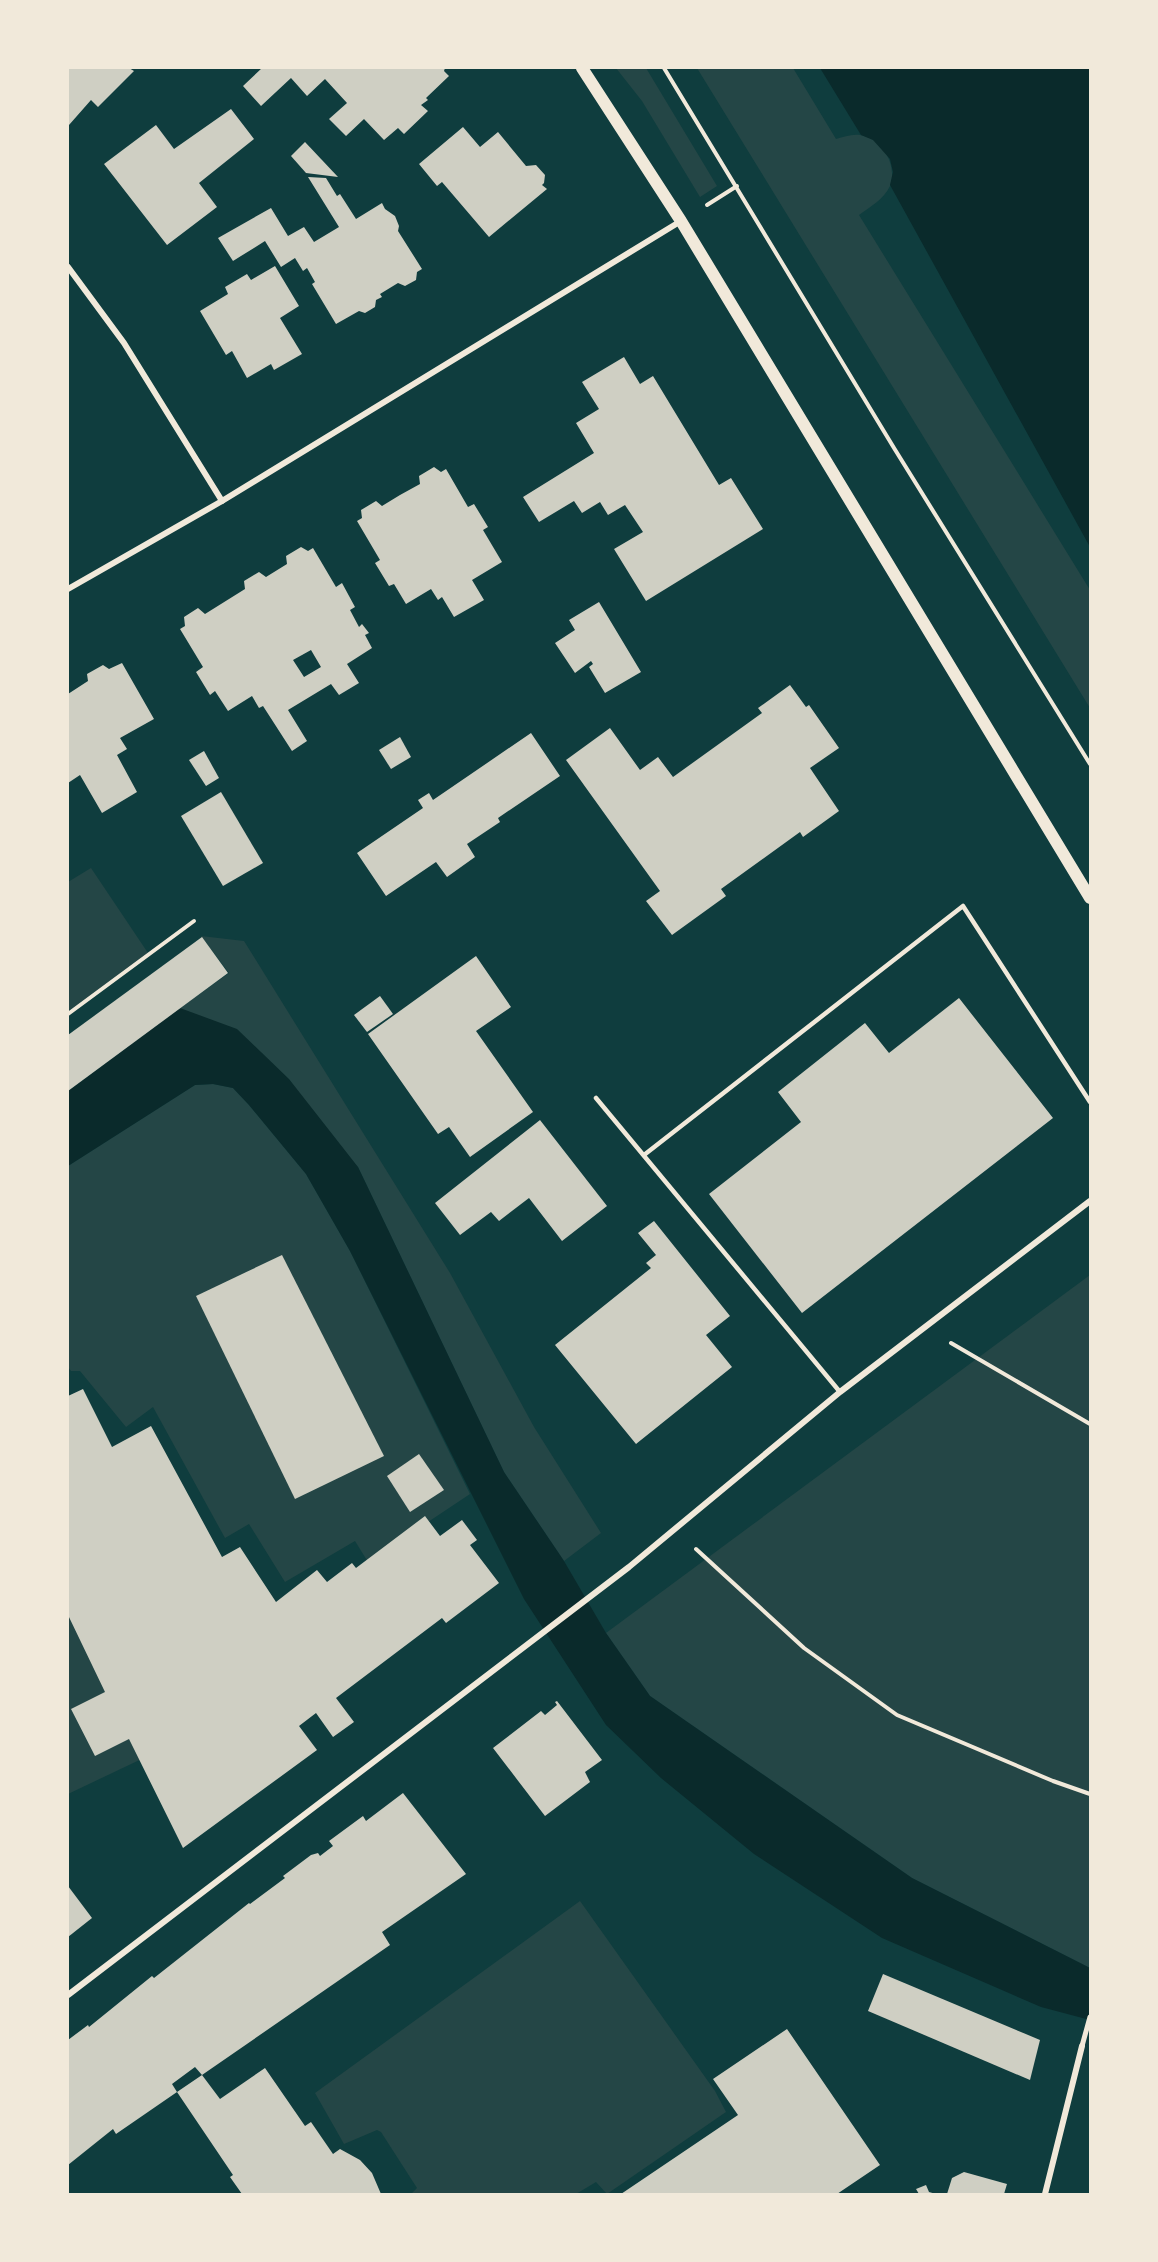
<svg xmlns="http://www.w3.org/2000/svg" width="1158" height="2262" viewBox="0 0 1158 2262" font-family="'Exo 2',sans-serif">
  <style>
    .green { fill: #244646 }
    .water { fill: #0a2a2b }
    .building { fill: #cfcfc3; fill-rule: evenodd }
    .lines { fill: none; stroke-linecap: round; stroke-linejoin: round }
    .path { stroke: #f1e9da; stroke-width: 4 }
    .service { stroke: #f1e9da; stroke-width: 4.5 }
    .pedestrian { stroke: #f1e9da; stroke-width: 5 }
    .minor { stroke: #f1e9da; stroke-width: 6 }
    .secondary { stroke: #f1e9da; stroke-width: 12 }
  </style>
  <rect width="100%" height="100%" fill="#0f3d3e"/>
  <!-- green -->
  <g class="green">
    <path d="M 616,68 L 646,68 L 717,186 L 700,197 L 642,101 Z"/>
    <path d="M 697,68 L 793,68 L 836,139 C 844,137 851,134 860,135 C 882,138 898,165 890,186 C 883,200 871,206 859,215 L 1090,590 L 1090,708 Z"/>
    <path d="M 91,868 L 150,956 L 68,1011 L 68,882 Z"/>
    <path d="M 201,936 L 244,941 L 450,1273 L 534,1427 L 601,1533 L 564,1561 L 504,1472 L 358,1167 L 180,1008 L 229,973 Z"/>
    <path d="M 213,1084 L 233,1088 L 249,1105 L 306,1174 L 350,1251 L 470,1494 L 368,1562 L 355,1541 L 285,1582 L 249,1524 L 225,1538 L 153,1407 L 126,1427 L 80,1371 L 71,1371 L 68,1367 L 68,1166 L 195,1085 Z"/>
    <path d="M 1090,1275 L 1090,1968 L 912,1878 L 650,1696 L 606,1633 Z"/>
    <path d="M 68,1559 L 150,1755 L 68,1794 Z"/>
    <path d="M 580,1901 L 715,2091 L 726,2112 L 607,2194 L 596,2182 L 576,2194 L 411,2194 L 417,2188 L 381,2132 L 377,2130 L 344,2144 L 315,2093 Z"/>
  </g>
  <!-- water -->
  <g class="water">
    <path d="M 820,68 L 1090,68 L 1090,547 L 890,185 L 893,172 L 890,159 L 873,140 L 861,135 Z"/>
    <path d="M 180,1008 L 237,1029 L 289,1079 L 358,1167 L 504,1472 L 564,1561 L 606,1633 L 650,1696 L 912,1878 L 1090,1968 L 1090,2020 L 1041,2007 L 882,1938 L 754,1854 L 661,1778 L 606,1725 L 524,1599 L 350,1251 L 306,1174 L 249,1105 L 233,1088 L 213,1084 L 195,1085 L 68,1166 L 68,1091 Z"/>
  </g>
  <!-- building -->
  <g class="building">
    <path d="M 68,68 L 129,68 L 134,71 L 98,107 L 91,100 L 69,125 L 68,123 Z"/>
    <path d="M 262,68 L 445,68 L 444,71 L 449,76 L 426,98 L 428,100 L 421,105 L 428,111 L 404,134 L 398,128 L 384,140 L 364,119 L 346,136 L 329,119 L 347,103 L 325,79 L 307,96 L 291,78 L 261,106 L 243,86 Z"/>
    <path d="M 231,109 L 254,139 L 199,183 L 217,207 L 167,245 L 104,164 L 156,125 L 174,149 Z"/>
    <path d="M 463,127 L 480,147 L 498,132 L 526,166 L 536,165 L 545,175 L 544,183 L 542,185 L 547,189 L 489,237 L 442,182 L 437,186 L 419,164 Z"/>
    <path d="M 305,142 L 338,177 L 306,173 L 291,156 Z"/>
    <path d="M 308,177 L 326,178 L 337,196 L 340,194 L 356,219 L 382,203 L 385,209 L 395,216 L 399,226 L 398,231 L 422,269 L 417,272 L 416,280 L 405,286 L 398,283 L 380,294 L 382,297 L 376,300 L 375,307 L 365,313 L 359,311 L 336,324 L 312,284 L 315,282 L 307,268 L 303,271 L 295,258 L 281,267 L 265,241 L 233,261 L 218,238 L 271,208 L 288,236 L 304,227 L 314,242 L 339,227 Z"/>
    <path d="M 275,266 L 299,306 L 280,318 L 302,354 L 274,370 L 271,364 L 247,378 L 232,351 L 226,355 L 200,311 L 228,294 L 225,287 L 247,274 L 251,280 Z"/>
    <path d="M 624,357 L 640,384 L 653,376 L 719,485 L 731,478 L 763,529 L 646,601 L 614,549 L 643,532 L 625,505 L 608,515 L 600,502 L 582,513 L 574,501 L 539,522 L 523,497 L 594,453 L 576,423 L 599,409 L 582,382 Z"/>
    <path d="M 434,467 L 441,472 L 446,469 L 468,507 L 474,504 L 488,527 L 483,530 L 502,562 L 472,580 L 484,600 L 454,617 L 442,597 L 438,600 L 431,589 L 406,604 L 394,584 L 389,586 L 375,563 L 380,560 L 357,521 L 362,518 L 361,510 L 376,501 L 382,506 L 400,495 L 420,484 L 419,476 Z"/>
    <path d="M 301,547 L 308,551 L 313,548 L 336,587 L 342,583 L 355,607 L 350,610 L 359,627 L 362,624 L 369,633 L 365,635 L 372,648 L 347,664 L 359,683 L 339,695 L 331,684 L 288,710 L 307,741 L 292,751 L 263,706 L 259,708 L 252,696 L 228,711 L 215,691 L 210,695 L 196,672 L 203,667 L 180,629 L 185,626 L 184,617 L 198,608 L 205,614 L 245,589 L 244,581 L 259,572 L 266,577 L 287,564 L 286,556 ZM 311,650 L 321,667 L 304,677 L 293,660 Z"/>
    <path d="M 599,602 L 641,672 L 605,693 L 589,667 L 593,664 L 591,661 L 575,673 L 555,643 L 575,630 L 569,620 Z"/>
    <path d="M 122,663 L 154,719 L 120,738 L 127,749 L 117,755 L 137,792 L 102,813 L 80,775 L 68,783 L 68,694 L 88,681 L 87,674 L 103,665 L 109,669 Z"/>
    <path d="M 790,685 L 806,707 L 809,705 L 839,748 L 810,768 L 839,811 L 803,837 L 800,832 L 721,889 L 726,896 L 672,935 L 646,901 L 660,891 L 566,760 L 610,728 L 640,770 L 658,757 L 673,777 L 762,713 L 758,708 Z"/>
    <path d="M 531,733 L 560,776 L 498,818 L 500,822 L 467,844 L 475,857 L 447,877 L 436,862 L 386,896 L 357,853 L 423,808 L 418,800 L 429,793 L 433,800 Z"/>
    <path d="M 400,737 L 411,757 L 391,769 L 379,750 Z"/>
    <path d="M 204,751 L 219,778 L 206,786 L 189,760 Z"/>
    <path d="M 221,792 L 263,863 L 223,886 L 181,816 Z"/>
    <path d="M 202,937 L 228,973 L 68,1091 L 68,1035 Z"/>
    <path d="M 476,956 L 511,1007 L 476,1031 L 533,1112 L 470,1157 L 449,1127 L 438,1134 L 368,1034 Z"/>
    <path d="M 380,996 L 393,1014 L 367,1032 L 354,1015 Z"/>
    <path d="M 959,998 L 1053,1118 L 802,1313 L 709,1194 L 801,1122 L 778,1092 L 865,1023 L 889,1053 Z"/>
    <path d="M 540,1120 L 607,1206 L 562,1241 L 529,1198 L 499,1221 L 491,1212 L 460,1235 L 435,1203 Z"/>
    <path d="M 654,1221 L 730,1316 L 706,1335 L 732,1367 L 636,1444 L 555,1345 L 651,1268 L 646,1263 L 656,1255 L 638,1233 Z"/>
    <path d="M 282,1255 L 384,1456 L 295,1499 L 196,1296 Z"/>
    <path d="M 83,1389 L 112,1447 L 151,1426 L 222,1557 L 240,1547 L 276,1602 L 317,1570 L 327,1582 L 352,1563 L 356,1568 L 425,1516 L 440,1536 L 462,1520 L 477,1540 L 470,1545 L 499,1583 L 446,1623 L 442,1618 L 336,1698 L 354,1722 L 333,1737 L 316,1713 L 299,1726 L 317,1750 L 183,1848 L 129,1739 L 95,1756 L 71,1709 L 105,1692 L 68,1615 L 68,1396 Z"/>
    <path d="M 419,1454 L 444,1490 L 410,1512 L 387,1476 Z"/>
    <path d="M 557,1701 L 602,1760 L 585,1772 L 590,1782 L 545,1816 L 493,1748 L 541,1711 L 545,1715 L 557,1705 L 555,1702 Z"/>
    <path d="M 403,1793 L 466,1874 L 382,1932 L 390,1945 L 202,2075 L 195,2067 L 172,2084 L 177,2092 L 116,2134 L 113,2129 L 68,2165 L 68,2040 L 88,2025 L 89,2027 L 152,1976 L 154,1978 L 249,1903 L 250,1904 L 285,1878 L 283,1876 L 311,1855 L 318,1853 L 320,1856 L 333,1846 L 329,1841 L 363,1816 L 366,1821 Z"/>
    <path d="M 68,1886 L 92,1918 L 68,1937 Z"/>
    <path d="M 883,1974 L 1040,2040 L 1030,2080 L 868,2011 Z"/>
    <path d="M 787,2029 L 880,2165 L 837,2194 L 621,2194 L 738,2115 L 713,2079 Z"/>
    <path d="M 265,2068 L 305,2126 L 311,2122 L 333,2154 L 340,2149 L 360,2160 L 372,2173 L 381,2194 L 242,2194 L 230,2177 L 233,2175 L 177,2092 L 202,2075 L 220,2099 Z"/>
    <path d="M 964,2172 L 1007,2184 L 1004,2194 L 947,2194 L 952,2178 Z"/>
    <path d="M 926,2185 L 929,2192 L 936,2194 L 919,2194 L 916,2189 Z"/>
  </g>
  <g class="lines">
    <!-- path -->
    <g class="path">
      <path d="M 664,68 L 894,448 L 1090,764"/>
      <path d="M 707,205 L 737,186"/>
      <path d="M 68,1014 L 194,921"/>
      <path d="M 951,1343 L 1090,1424"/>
      <path d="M 696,1549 L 804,1648 L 897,1715 L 1053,1781 L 1090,1794"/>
    </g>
    <!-- service -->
    <g class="service">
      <path d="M 596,1098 L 840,1392"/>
      <path d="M 644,1155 L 963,906 L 1090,1102"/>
    </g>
    <!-- pedestrian -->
    <path class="pedestrian" d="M 1082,2046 L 1090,2017"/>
    <!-- minor -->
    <g class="minor">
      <path d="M 68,267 L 124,343 L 222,501"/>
      <path d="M 68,589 L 222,501 L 681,221"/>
      <path d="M 68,1995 L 629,1567 L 840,1392 L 1090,1201"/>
      <path d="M 1045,2194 L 1082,2046"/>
    </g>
    <!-- secondary -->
    <path class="secondary" d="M 582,68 L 681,221 L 1090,898"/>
  </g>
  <!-- border -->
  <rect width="1158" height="2262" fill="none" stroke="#f1e9da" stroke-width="138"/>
</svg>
